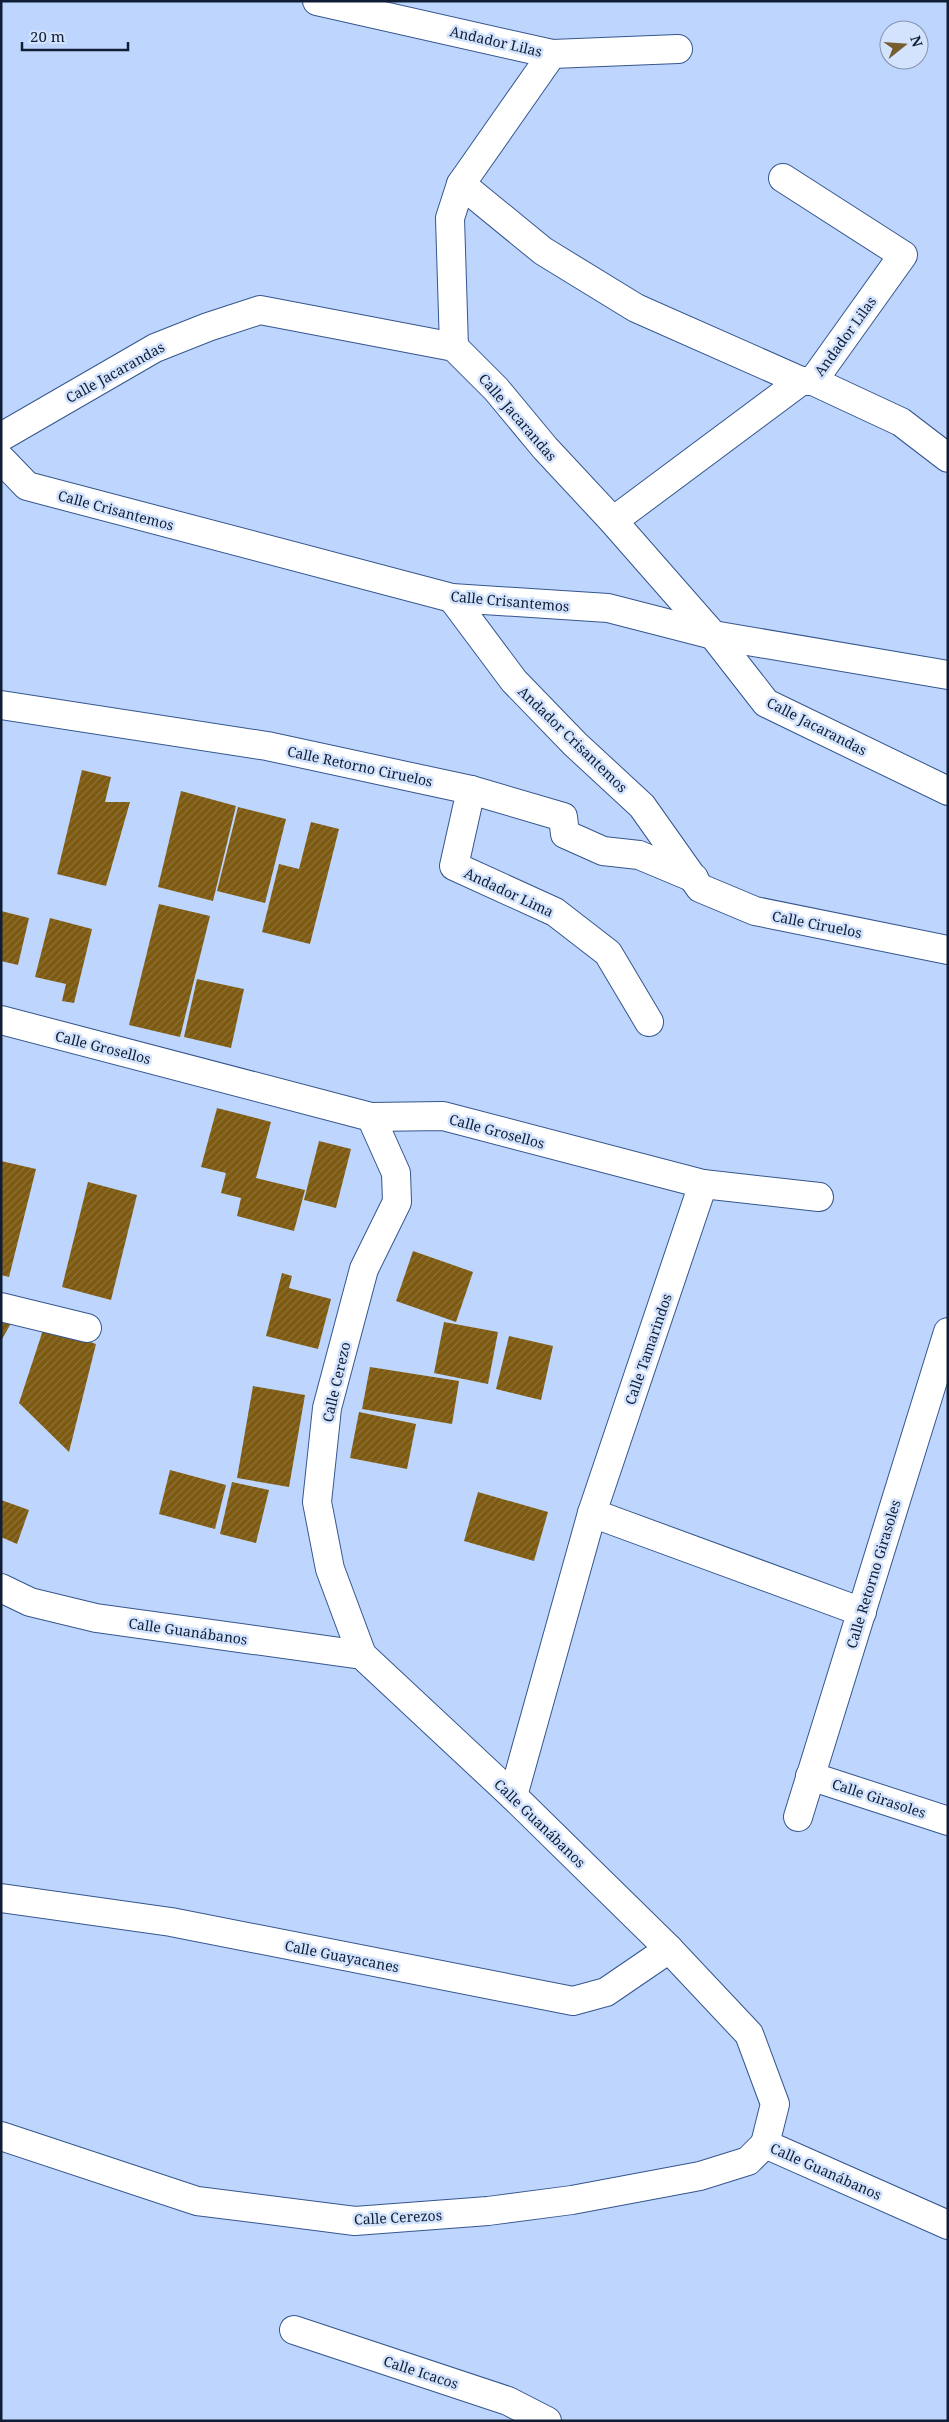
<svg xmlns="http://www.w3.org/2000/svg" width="949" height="2422" viewBox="0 0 949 2422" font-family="'Noto Serif',serif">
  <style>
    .building { fill: url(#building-hatch) }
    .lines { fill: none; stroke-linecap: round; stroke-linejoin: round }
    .minor-casing { stroke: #35568e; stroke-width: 30 }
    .minor { stroke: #fff; stroke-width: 28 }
    .labels { text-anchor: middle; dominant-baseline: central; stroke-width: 5; stroke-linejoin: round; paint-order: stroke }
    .street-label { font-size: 14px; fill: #101e35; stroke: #d3e3fd }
  </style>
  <defs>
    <pattern id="building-hatch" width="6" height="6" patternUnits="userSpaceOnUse" patternTransform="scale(1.25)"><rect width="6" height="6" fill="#7e5a10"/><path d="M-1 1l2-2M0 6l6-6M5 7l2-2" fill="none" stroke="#8c723c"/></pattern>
  </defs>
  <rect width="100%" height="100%" fill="#bed6fd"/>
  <!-- building -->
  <g class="building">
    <path d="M 82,770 L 111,777 L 105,802 L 130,802 L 106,886 L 57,874 Z"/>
    <path d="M 181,791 L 236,806 L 213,901 L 158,887 Z"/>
    <path d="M 238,807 L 286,819 L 265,903 L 217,891 Z"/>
    <path d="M 311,822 L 339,829 L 310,944 L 262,932 L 279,864 L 299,869 Z"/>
    <path d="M 159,904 L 210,916 L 180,1037 L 129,1025 Z"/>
    <path d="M 1,911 L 29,918 L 18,965 L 1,961 Z"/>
    <path d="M 50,918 L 92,929 L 74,1003 L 62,1001 L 66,984 L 35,977 Z"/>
    <path d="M 197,979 L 244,989 L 231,1048 L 184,1037 Z"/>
    <path d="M 217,1108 L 271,1122 L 256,1178 L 305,1190 L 294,1231 L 237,1216 L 241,1198 L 221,1193 L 226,1173 L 201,1167 Z"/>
    <path d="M 319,1141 L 351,1149 L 336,1208 L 304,1200 Z"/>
    <path d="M 1,1161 L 36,1169 L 9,1277 L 1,1275 Z"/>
    <path d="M 88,1182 L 137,1195 L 111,1300 L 62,1287 Z"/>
    <path d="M 413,1251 L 473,1272 L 456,1322 L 396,1301 Z"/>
    <path d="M 282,1273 L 292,1276 L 289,1288 L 331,1299 L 318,1349 L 266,1336 Z"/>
    <path d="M 1,1315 L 14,1318 L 1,1341 Z"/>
    <path d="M 444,1322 L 498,1332 L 488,1384 L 434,1373 Z"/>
    <path d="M 44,1327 L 96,1344 L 69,1452 L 19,1403 Z"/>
    <path d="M 509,1336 L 553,1346 L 541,1400 L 496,1389 Z"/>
    <path d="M 370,1367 L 459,1381 L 452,1424 L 362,1409 Z"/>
    <path d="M 253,1386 L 305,1395 L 289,1487 L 237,1478 Z"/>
    <path d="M 359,1412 L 416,1424 L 407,1469 L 350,1458 Z"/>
    <path d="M 170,1470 L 226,1485 L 215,1529 L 159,1514 Z"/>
    <path d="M 232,1482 L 269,1490 L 256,1543 L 220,1534 Z"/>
    <path d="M 478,1492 L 548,1512 L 534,1561 L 464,1541 Z"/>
    <path d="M 1,1500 L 29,1510 L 17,1544 L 1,1537 Z"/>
  </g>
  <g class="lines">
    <defs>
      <g id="minor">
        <path d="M 317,1 L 552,54 L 678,49"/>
        <path d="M 461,184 L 543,251 L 636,308 L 801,381"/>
        <path d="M 454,347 L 450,218 L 461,184 L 552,54"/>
        <path d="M 813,381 L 901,422 L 948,458"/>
        <path d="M 1,437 L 155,348 L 208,327 L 260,310 L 454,347 L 496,389 L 545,448 L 613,521 L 713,635 L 766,703 L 948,791"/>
        <path d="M 1,459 L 27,486 L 452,598 L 608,608 L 713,635 L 948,675"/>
        <path d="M 613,521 L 801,381 L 813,381 L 903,255 L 783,178"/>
        <path d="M 452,598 L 514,681 L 575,744 L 642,806 L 700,888 L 755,911 L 948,950"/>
        <path d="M 1,705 L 267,746 L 471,790 L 563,817 L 565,834 L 603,851 L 639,855 L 694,878"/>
        <path d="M 471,790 L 454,866 L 555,912 L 608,953 L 649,1022"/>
        <path d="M 1,1020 L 371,1117 L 443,1116 L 703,1184 L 819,1197"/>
        <path d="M 1,1307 L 87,1328"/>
        <path d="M 592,1513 L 862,1612"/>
        <path d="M 1,1588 L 30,1602 L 96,1618 L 362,1655 L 513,1796 L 669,1949 L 749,2034 L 775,2104 L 765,2144 L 948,2225"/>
        <path d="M 362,1655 L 330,1569 L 317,1502 L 327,1408 L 364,1269 L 397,1202 L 396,1173 L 371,1117"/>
        <path d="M 810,1776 L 948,1821"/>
        <path d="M 513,1796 L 592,1513 L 703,1184"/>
        <path d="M 798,1817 L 948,1332"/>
        <path d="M 1,1898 L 171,1922 L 573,2001 L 606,1992 L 669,1949"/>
        <path d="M 1,2136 L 197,2201 L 355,2221 L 488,2211 L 572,2200 L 700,2176 L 748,2161 L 765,2144"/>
        <path d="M 294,2330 L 508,2401 L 547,2421"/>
      </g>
    </defs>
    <!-- minor casing -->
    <use href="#minor" class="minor-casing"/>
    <!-- minor -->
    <use href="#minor" class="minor"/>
  </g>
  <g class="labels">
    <!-- street labels -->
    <g class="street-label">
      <text transform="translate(496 41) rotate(13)">Andador Lilas</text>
      <text transform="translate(845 336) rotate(-54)">Andador Lilas</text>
      <text transform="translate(115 372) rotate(-29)">Calle Jacarandas</text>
      <text transform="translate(518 417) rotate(49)">Calle Jacarandas</text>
      <text transform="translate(116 510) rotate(15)">Calle Crisantemos</text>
      <text transform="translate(510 601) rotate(5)">Calle Crisantemos</text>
      <text transform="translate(817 726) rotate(27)">Calle Jacarandas</text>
      <text transform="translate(573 739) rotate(44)">Andador Crisantemos</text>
      <text transform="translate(360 766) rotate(12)">Calle Retorno Ciruelos</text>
      <text transform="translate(509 892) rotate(25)">Andador Lima</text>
      <text transform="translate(817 924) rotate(11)">Calle Ciruelos</text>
      <text transform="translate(103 1047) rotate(14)">Calle Grosellos</text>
      <text transform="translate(497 1131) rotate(15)">Calle Grosellos</text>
      <text transform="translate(648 1349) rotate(-71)">Calle Tamarindos</text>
      <text transform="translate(336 1382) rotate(-77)">Calle Cerezo</text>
      <text transform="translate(873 1574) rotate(-73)">Calle Retorno Girasoles</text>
      <text transform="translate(188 1631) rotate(8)">Calle Guanábanos</text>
      <text transform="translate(879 1798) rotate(18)">Calle Girasoles</text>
      <text transform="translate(540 1823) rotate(44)">Calle Guanábanos</text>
      <text transform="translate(342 1956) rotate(11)">Calle Guayacanes</text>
      <text transform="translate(826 2171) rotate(24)">Calle Guanábanos</text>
      <text transform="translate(398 2217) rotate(-3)">Calle Cerezos</text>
      <text transform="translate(421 2372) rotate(18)">Calle Icacos</text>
    </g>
  </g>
  <!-- border -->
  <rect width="949" height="2422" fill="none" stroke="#101e35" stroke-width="5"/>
  <!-- north arrow -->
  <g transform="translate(904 45) rotate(73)"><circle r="24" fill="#d3e3fd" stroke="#8594ad"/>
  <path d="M0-4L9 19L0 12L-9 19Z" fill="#775c2e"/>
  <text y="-8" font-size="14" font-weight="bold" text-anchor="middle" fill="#101e35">N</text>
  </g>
  <!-- scale -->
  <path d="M22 42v8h106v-8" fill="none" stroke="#101e35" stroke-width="2.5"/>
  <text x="30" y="42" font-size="15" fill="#101e35" stroke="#d3e3fd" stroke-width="4" paint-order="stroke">20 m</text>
</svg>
